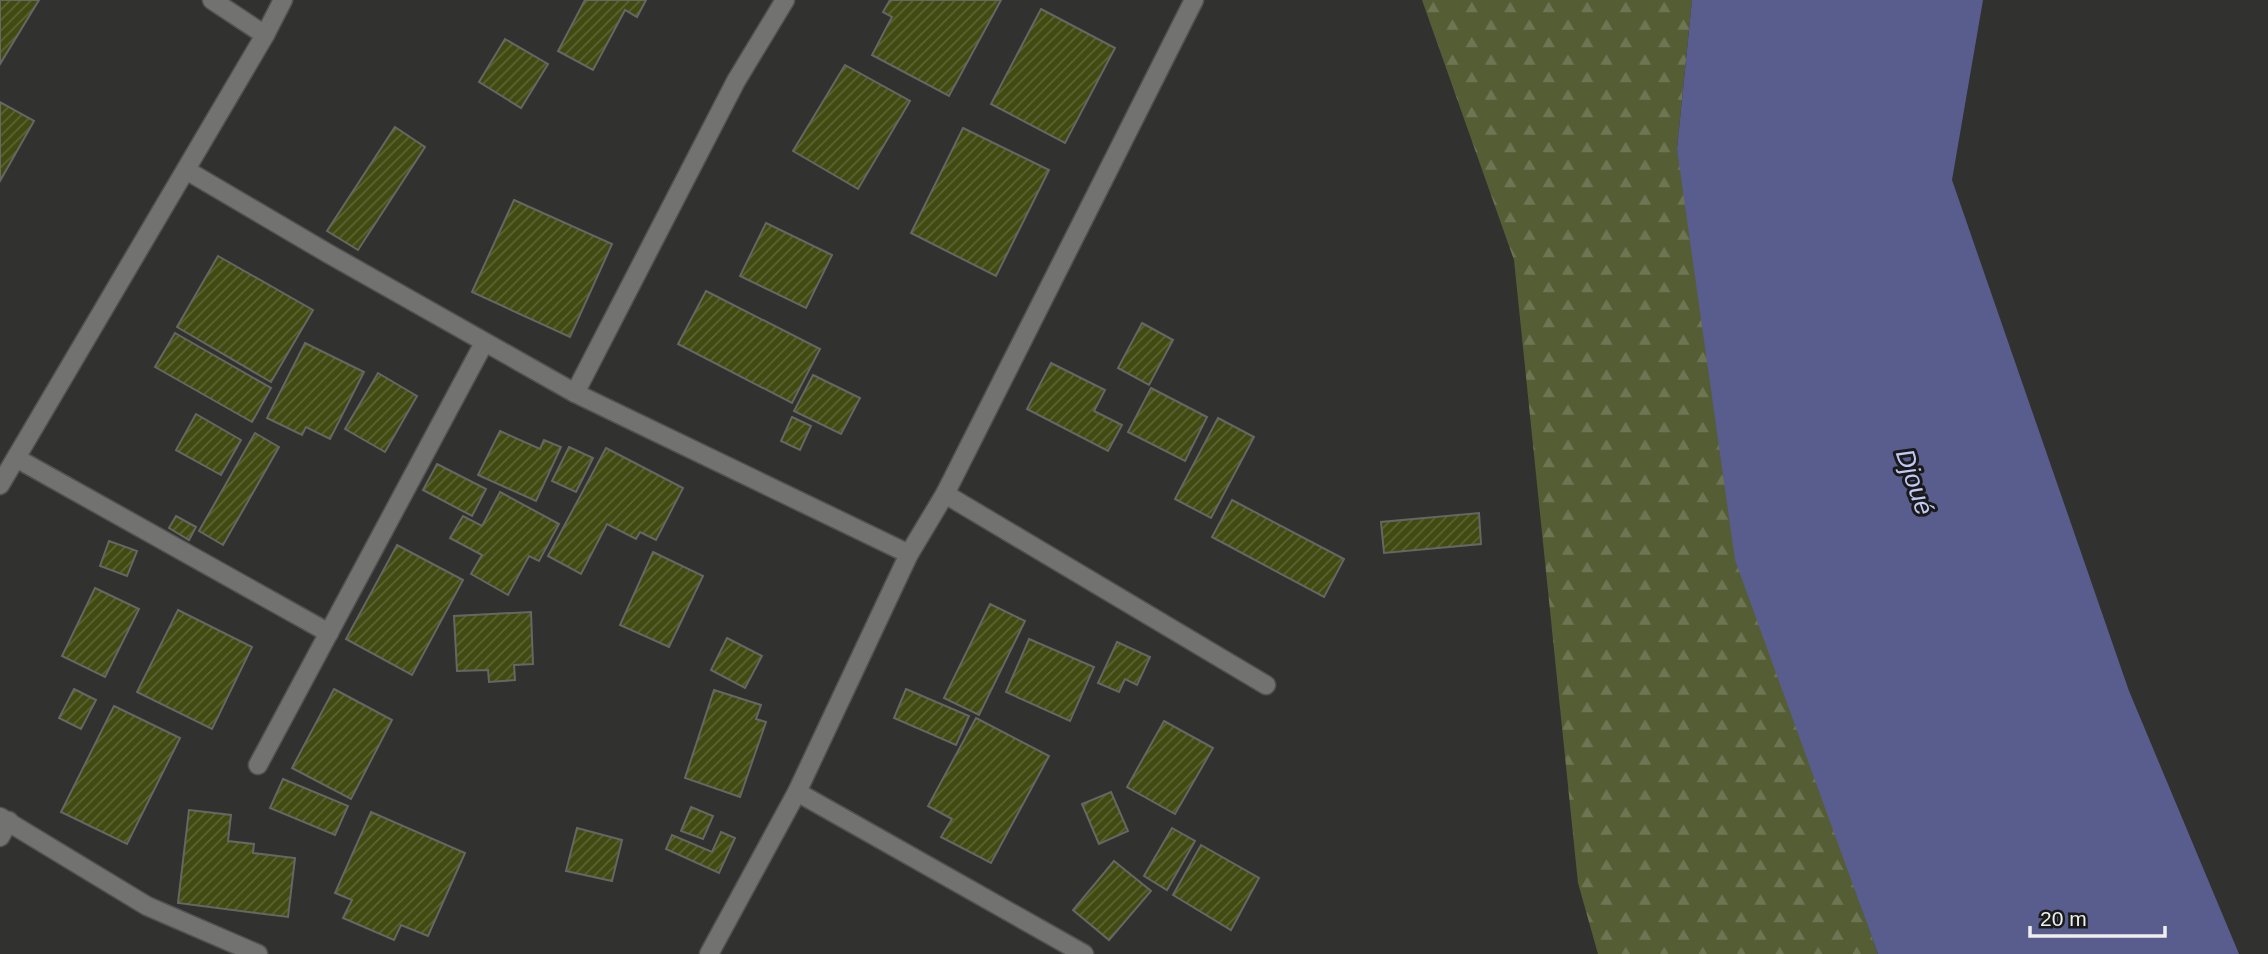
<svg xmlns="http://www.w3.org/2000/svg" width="2268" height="954" viewBox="0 0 2268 954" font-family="Arial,sans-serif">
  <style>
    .forest { fill: url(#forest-firs) }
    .water { fill: #585d8e }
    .building { fill: url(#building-hatch); stroke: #666764; stroke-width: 2 }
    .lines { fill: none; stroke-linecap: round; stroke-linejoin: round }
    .street-casing { stroke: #51514f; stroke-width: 21 }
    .street { stroke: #727270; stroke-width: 18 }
    .labels { text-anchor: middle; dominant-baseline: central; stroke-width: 6; stroke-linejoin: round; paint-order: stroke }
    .water-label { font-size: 26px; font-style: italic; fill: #c3c9f7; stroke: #191a19 }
  </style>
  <defs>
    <pattern id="forest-firs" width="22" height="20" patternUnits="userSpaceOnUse" patternTransform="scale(1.75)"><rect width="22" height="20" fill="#555d35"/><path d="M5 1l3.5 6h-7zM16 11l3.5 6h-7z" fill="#6e7553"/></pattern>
    <pattern id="building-hatch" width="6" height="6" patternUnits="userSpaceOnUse" patternTransform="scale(1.75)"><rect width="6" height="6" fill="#414a11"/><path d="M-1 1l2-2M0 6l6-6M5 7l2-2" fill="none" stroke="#5d6434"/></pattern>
  </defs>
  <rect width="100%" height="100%" fill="#313230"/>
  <!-- forest -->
  <path class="forest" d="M 1422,0 L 1692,0 L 1677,149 L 1845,861 L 1878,954 L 1598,954 L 1578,883 L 1514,260 Z"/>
  <!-- water -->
  <path class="water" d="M 1692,0 L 1983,0 L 1952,180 L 2129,691 L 2239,954 L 1878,954 L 1735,560 L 1677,149 Z"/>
  <!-- building -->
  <g class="building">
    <path d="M 0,0 L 39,0 L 0,64 Z"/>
    <path d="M 585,0 L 646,0 L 637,17 L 625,10 L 593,70 L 558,51 Z"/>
    <path d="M 890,0 L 1001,0 L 949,96 L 872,55 L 892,17 L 883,12 Z"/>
    <path d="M 1041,9 L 1115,48 L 1065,143 L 991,104 Z"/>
    <path d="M 505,39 L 548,64 L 521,108 L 479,82 Z"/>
    <path d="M 845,65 L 910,101 L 858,189 L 793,151 Z"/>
    <path d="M 0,102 L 34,121 L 0,181 Z"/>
    <path d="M 395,127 L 425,147 L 358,250 L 327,231 Z"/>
    <path d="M 963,128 L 1049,170 L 996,276 L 911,233 Z"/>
    <path d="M 514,200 L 612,244 L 570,337 L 472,292 Z"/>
    <path d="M 766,223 L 832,255 L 806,308 L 740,276 Z"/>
    <path d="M 218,256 L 313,310 L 271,382 L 177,327 Z"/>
    <path d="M 706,291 L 820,349 L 792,403 L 678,344 Z"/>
    <path d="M 1142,323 L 1173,340 L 1149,385 L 1118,368 Z"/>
    <path d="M 175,333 L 271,388 L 252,422 L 155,367 Z"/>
    <path d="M 305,343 L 364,372 L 330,439 L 306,427 L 302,435 L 267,418 Z"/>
    <path d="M 1051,363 L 1105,390 L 1094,411 L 1122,425 L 1108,451 L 1027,409 Z"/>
    <path d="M 378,373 L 417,396 L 385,452 L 345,429 Z"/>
    <path d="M 813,375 L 860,398 L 841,434 L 794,411 Z"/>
    <path d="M 1151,388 L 1207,417 L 1185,461 L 1128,432 Z"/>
    <path d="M 196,414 L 241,440 L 221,475 L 176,450 Z"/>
    <path d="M 792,417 L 811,426 L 800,450 L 781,441 Z"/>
    <path d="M 1218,418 L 1254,437 L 1211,518 L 1175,499 Z"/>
    <path d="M 500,431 L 540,449 L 544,440 L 561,447 L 536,501 L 478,475 Z"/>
    <path d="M 255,433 L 279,447 L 223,545 L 199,531 Z"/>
    <path d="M 569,447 L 593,458 L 576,492 L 552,481 Z"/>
    <path d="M 606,448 L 683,488 L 656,540 L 640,532 L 636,539 L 607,524 L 581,574 L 548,556 Z"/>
    <path d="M 437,464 L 486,489 L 472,516 L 423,490 Z"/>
    <path d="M 500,492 L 559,524 L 539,561 L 529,556 L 508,595 L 471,574 L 482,555 L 450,538 L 463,516 L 482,526 Z"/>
    <path d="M 1232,500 L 1344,559 L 1324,597 L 1212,537 Z"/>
    <path d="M 1479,513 L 1481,544 L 1384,553 L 1381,522 Z"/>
    <path d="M 176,516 L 196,527 L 189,540 L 169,528 Z"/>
    <path d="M 109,541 L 137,551 L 127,576 L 100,566 Z"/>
    <path d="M 397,545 L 463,580 L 412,675 L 346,639 Z"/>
    <path d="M 653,552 L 703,576 L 669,647 L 620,625 Z"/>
    <path d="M 95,588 L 139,609 L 105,677 L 62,656 Z"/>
    <path d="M 990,604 L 1025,621 L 979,715 L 944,698 Z"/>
    <path d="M 178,610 L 252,647 L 212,729 L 137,692 Z"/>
    <path d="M 531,612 L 533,664 L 514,665 L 515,680 L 489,682 L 488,670 L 457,671 L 454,616 Z"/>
    <path d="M 727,638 L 762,656 L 745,688 L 711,670 Z"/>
    <path d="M 1029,639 L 1094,667 L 1070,721 L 1006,692 Z"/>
    <path d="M 1117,642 L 1150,657 L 1137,685 L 1125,679 L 1119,692 L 1098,683 Z"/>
    <path d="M 74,689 L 96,700 L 81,729 L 59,718 Z"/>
    <path d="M 334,689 L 392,720 L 351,799 L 292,768 Z"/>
    <path d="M 906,689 L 969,716 L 956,745 L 894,718 Z"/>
    <path d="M 714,690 L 761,705 L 756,719 L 766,722 L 740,797 L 685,778 Z"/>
    <path d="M 114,706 L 180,738 L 127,844 L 61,812 Z"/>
    <path d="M 976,718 L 1049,756 L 991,863 L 941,837 L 952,819 L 928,806 Z"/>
    <path d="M 1164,721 L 1213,748 L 1175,814 L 1127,787 Z"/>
    <path d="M 283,779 L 348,806 L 335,835 L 270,808 Z"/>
    <path d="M 1111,792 L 1128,831 L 1099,844 L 1082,804 Z"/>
    <path d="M 691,807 L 713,816 L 703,839 L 681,831 Z"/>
    <path d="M 189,810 L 231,815 L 228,841 L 254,844 L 253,853 L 295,858 L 288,917 L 178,903 Z"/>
    <path d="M 371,812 L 465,853 L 428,936 L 401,925 L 394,940 L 343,918 L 352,900 L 335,893 Z"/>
    <path d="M 577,828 L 622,840 L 612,881 L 566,871 Z"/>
    <path d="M 1172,828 L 1195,841 L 1167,890 L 1144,876 Z"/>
    <path d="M 721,832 L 735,838 L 719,873 L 666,849 L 672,835 L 712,852 Z"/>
    <path d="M 1201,845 L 1259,878 L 1231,930 L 1173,895 Z"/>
    <path d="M 1114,861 L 1151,891 L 1109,940 L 1073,910 Z"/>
  </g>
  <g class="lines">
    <defs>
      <g id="street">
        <path d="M 212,0 L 265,35"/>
        <path d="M 186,170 L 329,254 L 575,393 L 909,554"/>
        <path d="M 575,393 L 736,81 L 785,0"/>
        <path d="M 16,458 L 329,633"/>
        <path d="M 0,485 L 265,35 L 283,0"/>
        <path d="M 945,494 L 1266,685"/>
        <path d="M 258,765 L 484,343"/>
        <path d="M 797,792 L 1084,954"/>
        <path d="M 0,817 L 147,906 L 258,954"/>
        <path d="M 0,837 L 9,821"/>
        <path d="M 709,954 L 797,792 L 909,554 L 945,494 L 1194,0"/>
      </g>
    </defs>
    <!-- street casing -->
    <use href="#street" class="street-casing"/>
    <!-- street -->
    <use href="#street" class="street"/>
  </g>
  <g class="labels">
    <!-- water labels -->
    <g class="water-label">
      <text transform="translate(1915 482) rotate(71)">Djoué</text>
    </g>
  </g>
  <!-- scale -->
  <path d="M2030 926v10h135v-10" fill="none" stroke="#efefed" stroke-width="3.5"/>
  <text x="2040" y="926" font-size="21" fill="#efefed" stroke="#191a19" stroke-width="5" paint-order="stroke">20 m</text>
</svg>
